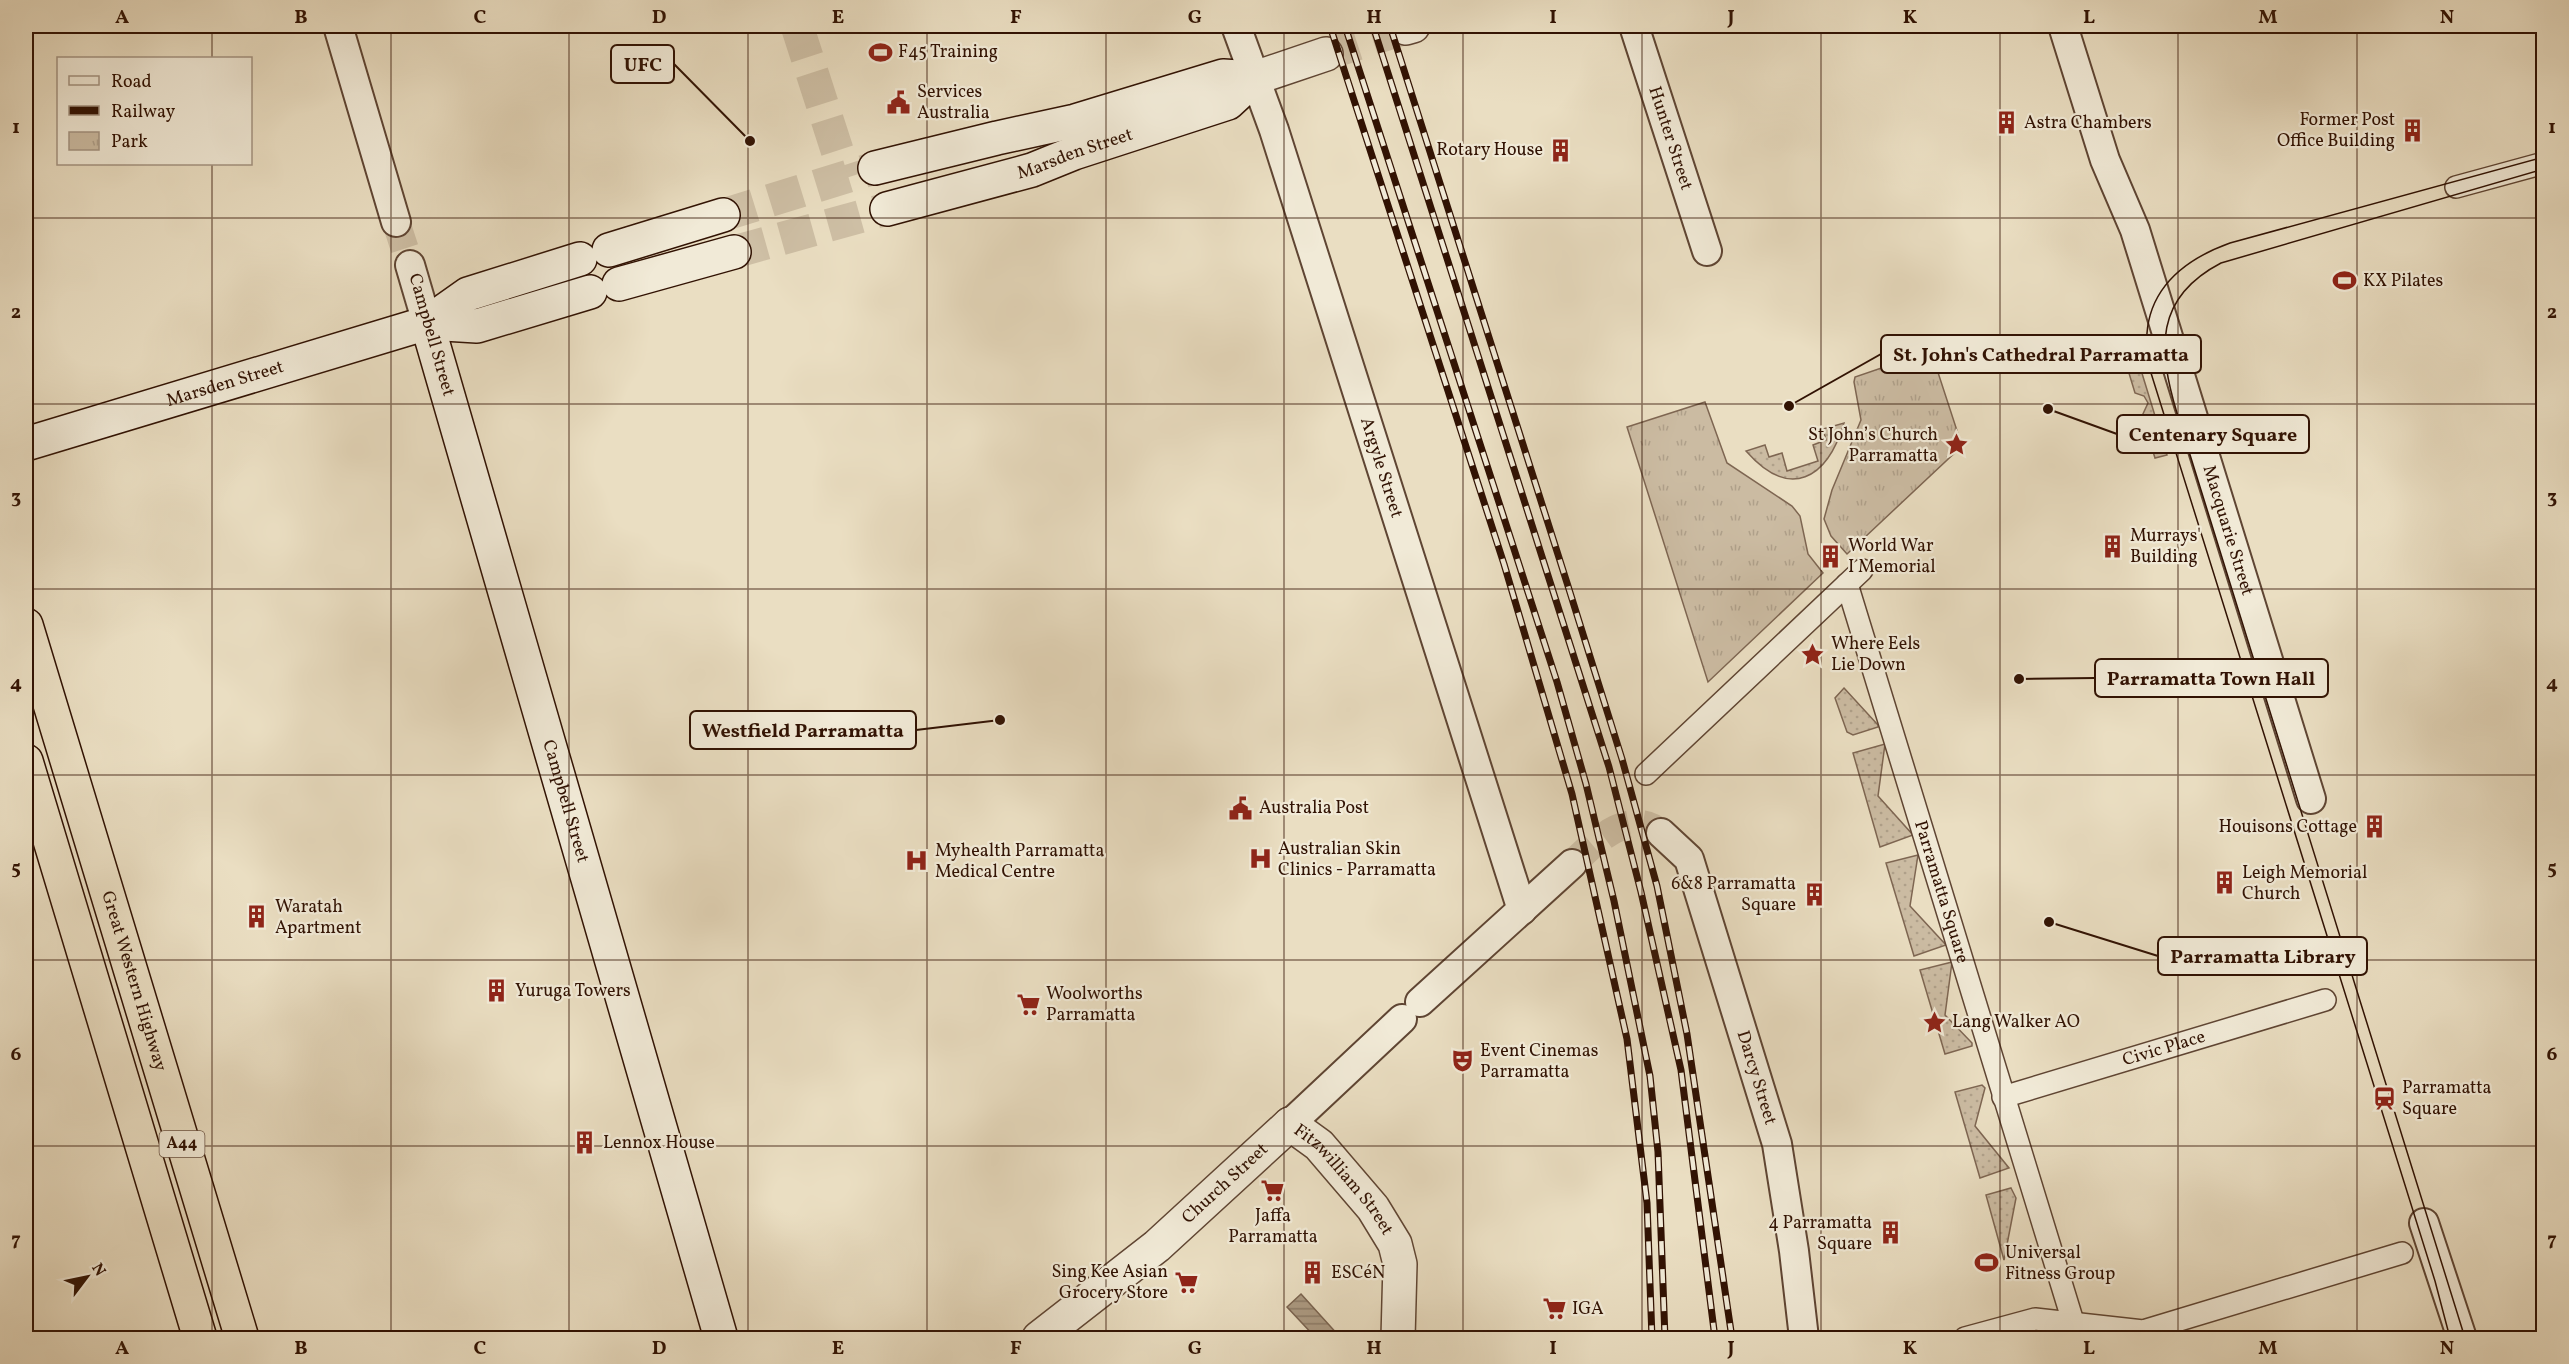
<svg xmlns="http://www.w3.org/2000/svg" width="2569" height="1364" viewBox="0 0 2569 1364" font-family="Vollkorn,serif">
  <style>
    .grass { fill: url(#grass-dots); stroke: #7e6652; stroke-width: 1.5 }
    .park { fill: url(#park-tufts); stroke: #7e6652; stroke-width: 1.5 }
    .water { fill: url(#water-rules); stroke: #7a634f; stroke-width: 1.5 }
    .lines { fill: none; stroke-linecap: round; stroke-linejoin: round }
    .minor-tunnel { stroke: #cebfa5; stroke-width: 28; stroke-dasharray: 28 14; stroke-linecap: butt }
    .tertiary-tunnel { stroke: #cebfa5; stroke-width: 33; stroke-dasharray: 33 16; stroke-linecap: butt }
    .secondary-tunnel { stroke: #cebfa5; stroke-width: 33; stroke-dasharray: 33 16; stroke-linecap: butt }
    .pedestrian-casing { stroke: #5f4533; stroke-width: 24 }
    .minor-casing { stroke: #5f4533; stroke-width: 32 }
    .tertiary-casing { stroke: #5f4533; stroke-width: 36 }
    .secondary-casing { stroke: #311203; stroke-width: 36 }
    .trunk-casing { stroke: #311203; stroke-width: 36 }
    .pedestrian { stroke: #f1ead7; stroke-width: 21 }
    .minor { stroke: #f1ead7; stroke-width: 28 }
    .tertiary { stroke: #f1ead7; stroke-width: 33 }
    .secondary { stroke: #f1ead7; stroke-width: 33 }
    .trunk { stroke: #eadec2; stroke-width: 33 }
    .tram { stroke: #311203; stroke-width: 1.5 }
    .rail-casing { stroke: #311203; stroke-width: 7 }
    .rail { stroke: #f1ead7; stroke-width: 4.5; stroke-dasharray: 14; stroke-linecap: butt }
    .grid { fill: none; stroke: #311203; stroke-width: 1.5; stroke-opacity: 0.55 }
    .labels { text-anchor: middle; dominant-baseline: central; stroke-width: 4.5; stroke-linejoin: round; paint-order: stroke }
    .shield { fill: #f1ead7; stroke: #6b5343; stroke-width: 1.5 }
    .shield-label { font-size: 16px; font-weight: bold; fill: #311203 }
    .poi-label { font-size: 18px; fill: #311203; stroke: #f1ead7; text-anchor: start }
    .street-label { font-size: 18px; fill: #311203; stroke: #f1ead7 }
    .leader { fill: none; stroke: #311203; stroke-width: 2 }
    .callout-dot { fill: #311203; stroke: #f1ead7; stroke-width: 2 }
    .callout { fill: #f1ead7; stroke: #311203; stroke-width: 2 }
    .callout-label { font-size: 20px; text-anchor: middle; font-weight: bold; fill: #311203 }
    .neatline { fill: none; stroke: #311203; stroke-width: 2 }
    .grid-label { font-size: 20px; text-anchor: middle; font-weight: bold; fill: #311203 }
  </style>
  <defs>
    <pattern id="grass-dots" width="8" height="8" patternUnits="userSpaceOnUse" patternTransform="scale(1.5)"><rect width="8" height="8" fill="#cbbba2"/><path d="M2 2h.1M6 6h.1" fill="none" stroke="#afa08a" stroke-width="1.8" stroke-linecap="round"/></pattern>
    <pattern id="park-tufts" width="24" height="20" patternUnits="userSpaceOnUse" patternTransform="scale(1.5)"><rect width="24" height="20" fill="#cbbba2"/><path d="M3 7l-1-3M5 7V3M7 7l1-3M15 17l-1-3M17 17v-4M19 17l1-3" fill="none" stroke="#afa08a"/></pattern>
    <pattern id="water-rules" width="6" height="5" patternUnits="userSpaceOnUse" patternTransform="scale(1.5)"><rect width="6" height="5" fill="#ab9981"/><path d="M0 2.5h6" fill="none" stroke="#8c7b67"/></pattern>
  </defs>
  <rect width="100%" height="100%" fill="#eadec2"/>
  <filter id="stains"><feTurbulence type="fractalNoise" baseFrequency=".00333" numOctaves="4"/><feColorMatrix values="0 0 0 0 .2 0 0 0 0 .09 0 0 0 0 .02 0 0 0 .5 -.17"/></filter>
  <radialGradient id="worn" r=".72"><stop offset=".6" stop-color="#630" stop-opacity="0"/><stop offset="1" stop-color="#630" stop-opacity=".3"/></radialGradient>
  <!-- grass -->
  <g class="grass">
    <path d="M 2137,357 L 2167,455 L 2155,458 L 2142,416 L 2148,403 L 2144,396 L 2135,393 L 2125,360 Z"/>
    <path d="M 1844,423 C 1827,479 1790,501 1746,451 L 1765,445 L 1769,457 L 1782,453 L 1787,471 L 1818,461 L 1813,445 L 1826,440 L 1823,429 Z"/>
    <path d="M 1844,688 L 1878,725 L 1878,727 L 1853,735 L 1847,732 L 1835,698 Z"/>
    <path d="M 1885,744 L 1878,796 L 1913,835 L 1880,847 L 1853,753 Z"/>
    <path d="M 1918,855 L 1910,906 L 1946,945 L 1914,956 L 1886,863 Z"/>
    <path d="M 1952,962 L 1945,1015 L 1972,1043 L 1972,1046 L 1945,1054 L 1920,970 Z"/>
    <path d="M 1982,1085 L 1985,1088 L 1975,1126 L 2009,1168 L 1980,1178 L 1955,1092 Z"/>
    <path d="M 2011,1188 L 2016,1198 L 2004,1260 L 1986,1195 Z"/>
  </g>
  <!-- park -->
  <g class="park">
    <path d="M 1931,351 L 1962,446 L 1847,554 L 1831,536 L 1824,519 L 1832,490 L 1861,420 L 1854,382 L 1855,377 Z"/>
    <path d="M 1705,402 L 1727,463 L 1792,506 L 1800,516 L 1808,554 L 1823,573 L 1708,682 L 1627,427 Z"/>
  </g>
  <!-- water -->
  <path class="water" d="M 1301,1294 L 1340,1337 L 1338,1338 L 1316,1338 L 1287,1307 Z"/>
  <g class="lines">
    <!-- minor-tunnel -->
    <g class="minor-tunnel">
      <path d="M 396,222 L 410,265"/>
      <path d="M 1572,864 C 1595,842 1629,807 1661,833"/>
    </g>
    <!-- tertiary-tunnel -->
    <g class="tertiary-tunnel">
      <path d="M 797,26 L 846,178"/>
      <path d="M 1326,54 L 1406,28"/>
    </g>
    <!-- secondary-tunnel -->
    <g class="secondary-tunnel">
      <path d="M 723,215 L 875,168"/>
      <path d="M 734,252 L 887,209"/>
    </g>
    <defs>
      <g id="pedestrian">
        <path d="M 2456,187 L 2544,163"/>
        <path id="s1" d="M 1847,584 L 2078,1338"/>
        <path d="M 1646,774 L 1862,570"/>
        <path id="s2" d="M 2003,1097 L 2325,1000"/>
        <path d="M 1965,1338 L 2035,1319 L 2143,1331 L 2402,1253"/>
      </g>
      <g id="minor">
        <path d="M 338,26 L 396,222"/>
        <path id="s3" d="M 1236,26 L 1274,130 L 1522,910"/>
        <path id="s4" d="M 1634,26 L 1707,251"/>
        <path id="s5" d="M 2063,26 L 2105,160 L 2135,230 L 2311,799"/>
        <path d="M 410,265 L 427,323"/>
        <path id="s6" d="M 1661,833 L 1689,859 L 1777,1144 L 1794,1251 L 1804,1338"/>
        <path d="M 1420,1002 L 1572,864"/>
        <path d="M 1290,1124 L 1402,1019"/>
        <path d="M 2424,1223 L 2462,1338"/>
      </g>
      <g id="tertiary">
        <path d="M 1406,28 L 1413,26"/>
        <path d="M 1255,78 L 1326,54"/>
        <path id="s7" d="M 1290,1124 L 1319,1145 L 1373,1208 L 1395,1244 L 1400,1264 L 1398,1338"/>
        <path id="s8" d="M 1039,1338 L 1157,1246 L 1290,1124"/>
      </g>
      <g id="secondary">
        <path d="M 875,168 L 997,138 L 1075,121 L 1223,76 L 1255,78"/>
        <path id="s9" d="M 887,209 L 1032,170 L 1074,153 L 1228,103 L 1255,78"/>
        <path d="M 609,250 L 723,215"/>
        <path d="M 619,284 L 734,252"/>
        <path id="s10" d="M 427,323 L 721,1338"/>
        <path d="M 427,323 L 468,294 L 580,259"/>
        <path id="s11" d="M 26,444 L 427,323 L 477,326 L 590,292"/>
      </g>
      <g id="trunk">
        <path id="s12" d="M 26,625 L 242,1338"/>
        <path d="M 26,761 L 200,1338"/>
      </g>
    </defs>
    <!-- pedestrian casing -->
    <use href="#pedestrian" class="pedestrian-casing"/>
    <!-- minor casing -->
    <use href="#minor" class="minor-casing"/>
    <!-- tertiary casing -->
    <use href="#tertiary" class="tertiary-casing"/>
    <!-- secondary casing -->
    <use href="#secondary" class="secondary-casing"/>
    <!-- trunk casing -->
    <use href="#trunk" class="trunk-casing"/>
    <!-- pedestrian -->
    <use href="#pedestrian" class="pedestrian"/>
    <!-- minor -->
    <use href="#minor" class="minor"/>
    <!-- tertiary -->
    <use href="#tertiary" class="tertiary"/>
    <!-- secondary -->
    <use href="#secondary" class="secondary"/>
    <!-- trunk -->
    <use href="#trunk" class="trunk"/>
    <!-- tram -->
    <g class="tram">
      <path d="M 2450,1338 L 2435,1281 L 2151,373 C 2134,306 2169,265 2230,243 L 2544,157"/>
      <path d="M 2465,1338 L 2177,413 C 2158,350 2154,298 2221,263 L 2544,169"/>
    </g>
    <defs>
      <g id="rail">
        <path d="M 1330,26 L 1504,564 L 1572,794 L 1627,1039 L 1647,1203 L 1652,1338"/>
        <path d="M 1345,26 L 1557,682 L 1586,784 L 1614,901 L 1650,1076 L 1658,1152 L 1665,1338"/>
        <path d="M 1373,26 L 1609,767 L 1641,892 L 1681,1070 L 1715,1338"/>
        <path d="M 1390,26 L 1568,586 L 1622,759 L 1657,886 L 1687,1034 L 1732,1338"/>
      </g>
    </defs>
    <!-- rail casing -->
    <use href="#rail" class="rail-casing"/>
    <!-- rail -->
    <use href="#rail" class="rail"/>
  </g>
  <!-- grid -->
  <path class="grid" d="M 212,26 L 212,58M 391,26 L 391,1338M 569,26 L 569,1338M 748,26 L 748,1338M 927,26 L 927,1338M 1106,26 L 1106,1338M 1284,26 L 1284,1338M 1463,26 L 1463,1338M 1642,26 L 1642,1338M 1821,26 L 1821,1338M 2000,26 L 2000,1338M 2178,26 L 2178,1338M 2357,26 L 2357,1338M 212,164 L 212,1338M 26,218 L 2544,218M 26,404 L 2544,404M 26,589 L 2544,589M 26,775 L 2544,775M 26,960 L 2544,960M 26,1146 L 2544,1146"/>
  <!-- icons -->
  <defs>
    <symbol id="stadium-bare" viewBox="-9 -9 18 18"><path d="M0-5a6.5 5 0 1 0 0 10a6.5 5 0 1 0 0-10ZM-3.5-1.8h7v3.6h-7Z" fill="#8f2418" stroke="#f1ead7" stroke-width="2.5" paint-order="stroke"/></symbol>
    <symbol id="civic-bare" viewBox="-9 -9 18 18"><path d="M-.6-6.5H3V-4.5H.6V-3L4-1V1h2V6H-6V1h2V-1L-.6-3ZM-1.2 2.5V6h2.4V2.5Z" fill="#8f2418" stroke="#f1ead7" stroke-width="2.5" paint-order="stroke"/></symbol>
    <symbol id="building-bare" viewBox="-9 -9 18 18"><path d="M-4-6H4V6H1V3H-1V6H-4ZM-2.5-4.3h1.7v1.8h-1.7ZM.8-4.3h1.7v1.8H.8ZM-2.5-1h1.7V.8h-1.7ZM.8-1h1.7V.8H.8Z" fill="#8f2418" stroke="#f1ead7" stroke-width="2.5" paint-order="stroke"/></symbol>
    <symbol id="sight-bare" viewBox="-9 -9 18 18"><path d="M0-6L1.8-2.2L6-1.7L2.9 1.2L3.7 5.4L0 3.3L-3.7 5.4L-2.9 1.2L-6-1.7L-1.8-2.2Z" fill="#8f2418" stroke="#f1ead7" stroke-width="2.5" paint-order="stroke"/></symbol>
    <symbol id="hospital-bare" viewBox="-9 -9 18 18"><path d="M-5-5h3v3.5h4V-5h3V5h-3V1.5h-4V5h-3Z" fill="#8f2418" stroke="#f1ead7" stroke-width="2.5" paint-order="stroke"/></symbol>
    <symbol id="supermarket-bare" viewBox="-9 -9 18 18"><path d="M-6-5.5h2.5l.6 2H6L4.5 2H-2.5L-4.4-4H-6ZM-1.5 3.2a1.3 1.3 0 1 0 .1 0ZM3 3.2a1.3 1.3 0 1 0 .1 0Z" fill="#8f2418" stroke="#f1ead7" stroke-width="2.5" paint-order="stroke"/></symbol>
    <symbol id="theatre-bare" viewBox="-9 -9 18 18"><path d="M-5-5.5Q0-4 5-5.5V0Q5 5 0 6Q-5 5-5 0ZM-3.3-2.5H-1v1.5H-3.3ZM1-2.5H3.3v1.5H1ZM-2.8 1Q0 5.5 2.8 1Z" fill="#8f2418" stroke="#f1ead7" stroke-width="2.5" paint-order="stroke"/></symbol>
    <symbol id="station-bare" viewBox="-9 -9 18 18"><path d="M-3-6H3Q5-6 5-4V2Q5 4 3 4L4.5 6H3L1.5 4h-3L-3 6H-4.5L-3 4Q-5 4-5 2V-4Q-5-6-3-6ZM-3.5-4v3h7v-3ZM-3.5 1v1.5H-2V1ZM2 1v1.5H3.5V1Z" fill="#8f2418" stroke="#f1ead7" stroke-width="2.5" paint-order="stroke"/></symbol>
  </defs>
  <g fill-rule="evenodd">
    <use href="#stadium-bare" x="864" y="36" width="33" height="33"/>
    <use href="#civic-bare" x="882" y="86" width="33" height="33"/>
    <use href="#building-bare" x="1990" y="106" width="33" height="33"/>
    <use href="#building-bare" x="2396" y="114" width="33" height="33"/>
    <use href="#building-bare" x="1544" y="134" width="33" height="33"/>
    <use href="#stadium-bare" x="2328" y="264" width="33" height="33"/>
    <use href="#sight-bare" x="1940" y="428" width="33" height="33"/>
    <use href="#building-bare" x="2096" y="530" width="33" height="33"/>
    <use href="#building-bare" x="1814" y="540" width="33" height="33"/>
    <use href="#sight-bare" x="1796" y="638" width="33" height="33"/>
    <use href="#civic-bare" x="1224" y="792" width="33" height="33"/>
    <use href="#building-bare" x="2358" y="810" width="33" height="33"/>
    <use href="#hospital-bare" x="1244" y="842" width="33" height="33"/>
    <use href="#hospital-bare" x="900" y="844" width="33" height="33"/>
    <use href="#building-bare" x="2208" y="866" width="33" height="33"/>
    <use href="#building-bare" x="1798" y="878" width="33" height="33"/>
    <use href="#building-bare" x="240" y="900" width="33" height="33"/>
    <use href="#building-bare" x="480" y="974" width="33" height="33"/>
    <use href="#supermarket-bare" x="1012" y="988" width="33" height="33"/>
    <use href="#sight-bare" x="1918" y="1006" width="33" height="33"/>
    <use href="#theatre-bare" x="1446" y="1044" width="33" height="33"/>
    <use href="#station-bare" x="2368" y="1082" width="33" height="33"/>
    <use href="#building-bare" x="568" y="1126" width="33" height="33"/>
    <use href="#supermarket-bare" x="1256" y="1174" width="33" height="33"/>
    <use href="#building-bare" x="1874" y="1216" width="33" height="33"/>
    <use href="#stadium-bare" x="1970" y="1246" width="33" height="33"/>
    <use href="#building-bare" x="1296" y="1256" width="33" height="33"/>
    <use href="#supermarket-bare" x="1170" y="1266" width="33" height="33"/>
    <use href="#supermarket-bare" x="1538" y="1292" width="33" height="33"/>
  </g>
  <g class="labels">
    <!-- shield labels -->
    <rect class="shield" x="159.5" y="1131" width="45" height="26" rx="4.5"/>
    <g class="shield-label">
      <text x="182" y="1144">A44</text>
    </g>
    <!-- poi labels -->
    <g class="poi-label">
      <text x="898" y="52">F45 Training</text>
      <text x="917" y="92">Services<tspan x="917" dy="21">Australia</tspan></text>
      <text x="2395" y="120" text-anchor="end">Former Post<tspan x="2395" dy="21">Office Building</tspan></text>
      <text x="2024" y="123">Astra Chambers</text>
      <text x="1543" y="150" text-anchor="end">Rotary House</text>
      <text x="2363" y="281">KX Pilates</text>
      <text x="1938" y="435" text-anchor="end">St John’s Church<tspan x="1938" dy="21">Parramatta</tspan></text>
      <text x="2130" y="536">Murrays'<tspan x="2130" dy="21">Building</tspan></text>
      <text x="1848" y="546">World War<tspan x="1848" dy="21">I Memorial</tspan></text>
      <text x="1831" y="644">Where Eels<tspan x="1831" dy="21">Lie Down</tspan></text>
      <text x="1259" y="808">Australia Post</text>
      <text x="2357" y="827" text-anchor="end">Houisons Cottage</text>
      <text x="1278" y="849">Australian Skin<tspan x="1278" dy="21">Clinics - Parramatta</tspan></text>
      <text x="935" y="851">Myhealth Parramatta<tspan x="935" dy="21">Medical Centre</tspan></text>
      <text x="2242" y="873">Leigh Memorial<tspan x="2242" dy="21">Church</tspan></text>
      <text x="1796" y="884" text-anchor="end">6&amp;8 Parramatta<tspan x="1796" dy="21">Square</tspan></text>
      <text x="275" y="907">Waratah<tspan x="275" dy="21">Apartment</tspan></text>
      <text x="515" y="991">Yuruga Towers</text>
      <text x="1046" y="994">Woolworths<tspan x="1046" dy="21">Parramatta</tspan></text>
      <text x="1952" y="1022">Lang Walker AO</text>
      <text x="1480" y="1051">Event Cinemas<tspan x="1480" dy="21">Parramatta</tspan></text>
      <text x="2402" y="1088">Parramatta<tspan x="2402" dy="21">Square</tspan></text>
      <text x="603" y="1143">Lennox House</text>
      <text x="1273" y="1216" text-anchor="middle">Jaffa<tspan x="1273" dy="21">Parramatta</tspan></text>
      <text x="1872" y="1223" text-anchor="end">4 Parramatta<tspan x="1872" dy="21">Square</tspan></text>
      <text x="2005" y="1253">Universal<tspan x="2005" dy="21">Fitness Group</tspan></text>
      <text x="1168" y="1272" text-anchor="end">Sing Kee Asian<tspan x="1168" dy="21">Grocery Store</tspan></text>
      <text x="1331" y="1273">ESCéN</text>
      <text x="1572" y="1309">IGA</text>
    </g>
    <!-- street labels -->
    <g class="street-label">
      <text stroke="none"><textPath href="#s4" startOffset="118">Hunter Street</textPath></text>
      <text stroke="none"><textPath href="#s9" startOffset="196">Marsden Street</textPath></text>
      <text transform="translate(431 335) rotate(74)">Campbell Street</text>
      <text stroke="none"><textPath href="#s11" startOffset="208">Marsden Street</textPath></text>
      <text stroke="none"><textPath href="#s3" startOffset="465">Argyle Street</textPath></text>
      <text stroke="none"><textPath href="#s5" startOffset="531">Macquarie Street</textPath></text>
      <text stroke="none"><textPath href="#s10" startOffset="498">Campbell Street</textPath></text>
      <text stroke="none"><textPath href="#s1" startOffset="322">Parramatta Square</textPath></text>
      <text stroke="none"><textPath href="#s12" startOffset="372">Great Western Highway</textPath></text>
      <text stroke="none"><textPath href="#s2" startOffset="168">Civic Place</textPath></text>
      <text stroke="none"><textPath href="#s6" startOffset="267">Darcy Street</textPath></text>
      <text stroke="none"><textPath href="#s7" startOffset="78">Fitzwilliam Street</textPath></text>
      <text stroke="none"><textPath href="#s8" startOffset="242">Church Street</textPath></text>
    </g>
  </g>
  <!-- callouts -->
  <path class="leader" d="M750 141L674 64M1789 406L1881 354M2048 409L2117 434M2019 679L2095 678M1000 720L916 730M2049 922L2158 956"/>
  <g class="callout-dot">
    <circle cx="750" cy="141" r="6"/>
    <circle cx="1789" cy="406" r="6"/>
    <circle cx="2048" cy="409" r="6"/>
    <circle cx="2019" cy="679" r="6"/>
    <circle cx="1000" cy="720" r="6"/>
    <circle cx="2049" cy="922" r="6"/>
  </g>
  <g class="callout">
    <rect x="611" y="45" width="63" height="38" rx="6"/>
    <rect x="1881" y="335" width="320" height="38" rx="6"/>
    <rect x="2117" y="415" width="192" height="38" rx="6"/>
    <rect x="2095" y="659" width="233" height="38" rx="6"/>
    <rect x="690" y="711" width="226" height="38" rx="6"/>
    <rect x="2158" y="937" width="209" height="38" rx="6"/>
  </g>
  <g class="callout-label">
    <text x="643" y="71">UFC</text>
    <text x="2041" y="361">St. John's Cathedral Parramatta</text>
    <text x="2213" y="441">Centenary Square</text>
    <text x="2211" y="685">Parramatta Town Hall</text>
    <text x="803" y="737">Westfield Parramatta</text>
    <text x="2263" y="963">Parramatta Library</text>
  </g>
  <!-- margin -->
  <rect width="2569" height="1364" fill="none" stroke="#eadec2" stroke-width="66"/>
  <!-- legend -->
  <rect x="57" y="57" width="195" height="108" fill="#f1ead7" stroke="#a49482" stroke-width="1.5"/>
  <rect x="69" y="76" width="30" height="9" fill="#f1ead7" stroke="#a49482" stroke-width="1.5"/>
  <text x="111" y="87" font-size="18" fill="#311203">Road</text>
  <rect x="69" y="106" width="30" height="9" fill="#311203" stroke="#a49482" stroke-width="1.5"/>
  <text x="111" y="117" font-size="18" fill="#311203">Railway</text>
  <rect x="69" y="132" width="30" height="18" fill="url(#park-tufts)" stroke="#a49482" stroke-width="1.5"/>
  <text x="111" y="147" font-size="18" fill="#311203">Park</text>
  <!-- north arrow -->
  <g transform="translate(87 1277) rotate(58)" stroke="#f1ead7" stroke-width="4.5" paint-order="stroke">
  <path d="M0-4.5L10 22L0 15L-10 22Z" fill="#311203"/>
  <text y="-9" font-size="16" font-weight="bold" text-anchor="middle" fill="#311203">N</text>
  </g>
  <rect x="33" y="33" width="2503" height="1298" class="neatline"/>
  <g class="grid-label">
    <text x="122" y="23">A</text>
    <text x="301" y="23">B</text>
    <text x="480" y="23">C</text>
    <text x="659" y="23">D</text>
    <text x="838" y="23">E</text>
    <text x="1016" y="23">F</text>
    <text x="1195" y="23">G</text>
    <text x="1374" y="23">H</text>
    <text x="1553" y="23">I</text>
    <text x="1731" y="23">J</text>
    <text x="1910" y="23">K</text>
    <text x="2089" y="23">L</text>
    <text x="2268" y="23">M</text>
    <text x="2447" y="23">N</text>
    <text x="16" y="133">1</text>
    <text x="2552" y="133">1</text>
    <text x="16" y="318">2</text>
    <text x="2552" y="318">2</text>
    <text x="16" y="503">3</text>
    <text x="2552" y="503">3</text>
    <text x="16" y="689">4</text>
    <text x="2552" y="689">4</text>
    <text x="16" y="874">5</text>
    <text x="2552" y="874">5</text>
    <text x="16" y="1060">6</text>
    <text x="2552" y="1060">6</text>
    <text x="16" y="1245">7</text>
    <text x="2552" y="1245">7</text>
    <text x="122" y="1354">A</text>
    <text x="301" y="1354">B</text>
    <text x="480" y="1354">C</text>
    <text x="659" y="1354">D</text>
    <text x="838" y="1354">E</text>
    <text x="1016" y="1354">F</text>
    <text x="1195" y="1354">G</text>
    <text x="1374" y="1354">H</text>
    <text x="1553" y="1354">I</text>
    <text x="1731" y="1354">J</text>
    <text x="1910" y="1354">K</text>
    <text x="2089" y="1354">L</text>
    <text x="2268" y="1354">M</text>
    <text x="2447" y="1354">N</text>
  </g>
  <rect width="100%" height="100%" filter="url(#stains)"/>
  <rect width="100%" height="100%" fill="url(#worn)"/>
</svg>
